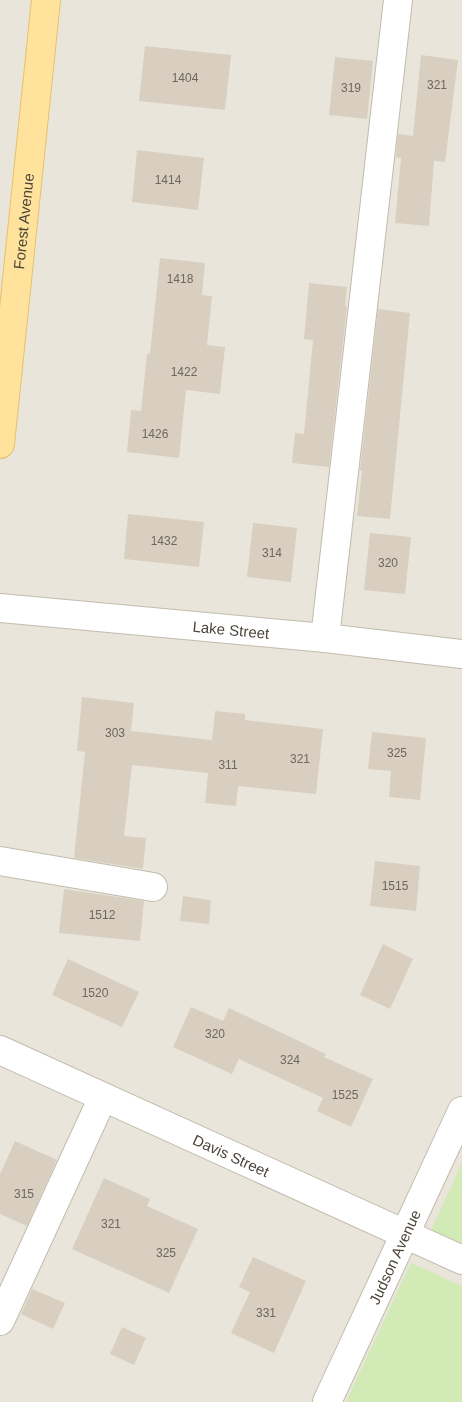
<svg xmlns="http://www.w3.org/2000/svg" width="462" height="1402" viewBox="0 0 462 1402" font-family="Helvetica,sans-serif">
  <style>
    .residential { fill: #eae5da }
    .green { fill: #d2eab5 }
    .building { fill: #d8cfc1 }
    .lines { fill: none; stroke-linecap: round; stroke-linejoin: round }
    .minor-casing { stroke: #c2bbae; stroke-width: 30 }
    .major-casing { stroke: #e6c16a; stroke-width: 30 }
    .minor { stroke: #fff; stroke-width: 28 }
    .major { stroke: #ffe39c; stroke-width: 28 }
    .labels { text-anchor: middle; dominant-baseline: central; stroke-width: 4; stroke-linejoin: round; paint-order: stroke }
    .number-label { font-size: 12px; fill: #6e675b }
    .street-label { font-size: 15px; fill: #4b4439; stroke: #fff }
  </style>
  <rect width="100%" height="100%" fill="#f6f3ec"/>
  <!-- residential -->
  <rect class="residential" x="0" y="0" width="462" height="1402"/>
  <!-- green -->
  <g class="green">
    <path d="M 462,1163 L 462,1249 L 429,1234 Z"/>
    <path d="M 411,1263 L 462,1286 L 462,1402 L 346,1402 Z"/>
  </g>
  <!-- building -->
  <g class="building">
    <path d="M 145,46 L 231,55 L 225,110 L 139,101 Z"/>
    <path d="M 421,55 L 458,60 L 445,162 L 434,161 L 429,226 L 395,223 L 401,158 L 396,157 L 398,134 L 413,136 Z"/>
    <path d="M 335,57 L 373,61 L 367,119 L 329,115 Z"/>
    <path d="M 137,150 L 204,158 L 198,210 L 132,202 Z"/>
    <path d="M 160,258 L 205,263 L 202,295 L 212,296 L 207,345 L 225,347 L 220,394 L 186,390 L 179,458 L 127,452 L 131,410 L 141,411 L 147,354 L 150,354 Z"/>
    <path d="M 309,283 L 347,287 L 345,306 L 347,306 L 329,467 L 292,463 L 295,433 L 304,434 L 313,340 L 304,339 Z"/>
    <path d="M 378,309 L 410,313 L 390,519 L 357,516 L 362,471 L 360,470 Z"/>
    <path d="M 128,514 L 204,522 L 199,567 L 124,559 Z"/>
    <path d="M 253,523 L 297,528 L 291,582 L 247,577 Z"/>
    <path d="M 370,533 L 411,537 L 405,594 L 364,590 Z"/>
    <path d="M 82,697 L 134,703 L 131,731 L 212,740 L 215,711 L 245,714 L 245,720 L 323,729 L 316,794 L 238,786 L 236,806 L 205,803 L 208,773 L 132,765 L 124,836 L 146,838 L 143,869 L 74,858 L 85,752 L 77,751 Z"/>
    <path d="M 372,732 L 426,738 L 420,800 L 389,797 L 391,771 L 368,769 Z"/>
    <path d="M 375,861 L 420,866 L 416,911 L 370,906 Z"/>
    <path d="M 64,889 L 144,901 L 140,941 L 59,933 Z"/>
    <path d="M 183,896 L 211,900 L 209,924 L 180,921 Z"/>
    <path d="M 383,944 L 413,959 L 390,1009 L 360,995 Z"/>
    <path d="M 68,959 L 139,992 L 122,1027 L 52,995 Z"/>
    <path d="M 191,1007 L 223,1021 L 229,1008 L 326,1054 L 324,1057 L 373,1079 L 351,1127 L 317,1111 L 323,1098 L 239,1059 L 232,1074 L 173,1047 Z"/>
    <path d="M 15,1141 L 57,1160 L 27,1226 L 0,1214 L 0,1174 Z"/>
    <path d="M 104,1178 L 150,1199 L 147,1206 L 198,1229 L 169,1293 L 72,1249 Z"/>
    <path d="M 253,1257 L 306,1281 L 274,1353 L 231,1333 L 250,1292 L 239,1287 Z"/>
    <path d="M 32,1289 L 65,1303 L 53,1329 L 21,1314 Z"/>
    <path d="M 122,1327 L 146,1338 L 134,1365 L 110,1354 Z"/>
  </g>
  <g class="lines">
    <defs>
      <g id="minor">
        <path id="s1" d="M 0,608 L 325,638 L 462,654"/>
        <path d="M 325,638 L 398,0"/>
        <path d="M 0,861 L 153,887"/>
        <path id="s2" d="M 0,1050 L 462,1260"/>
        <path d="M 0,1321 L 103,1097"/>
        <path id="s3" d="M 327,1402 L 462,1111"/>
      </g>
      <g id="major">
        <path id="s4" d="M 0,444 L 46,0"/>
      </g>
    </defs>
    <!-- minor casing -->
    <use href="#minor" class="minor-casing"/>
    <!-- major casing -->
    <use href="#major" class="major-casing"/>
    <!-- minor -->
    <use href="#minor" class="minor"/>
    <!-- major -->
    <use href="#major" class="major"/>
  </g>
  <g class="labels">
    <!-- number labels -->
    <g class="number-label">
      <text x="185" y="78">1404</text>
      <text x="437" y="85">321</text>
      <text x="351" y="88">319</text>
      <text x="168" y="180">1414</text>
      <text x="180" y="279">1418</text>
      <text x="184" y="372">1422</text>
      <text x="155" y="434">1426</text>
      <text x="164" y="541">1432</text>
      <text x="272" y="553">314</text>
      <text x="388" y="563">320</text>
      <text x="115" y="733">303</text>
      <text x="397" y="753">325</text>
      <text x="300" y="759">321</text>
      <text x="228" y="765">311</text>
      <text x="395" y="886">1515</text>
      <text x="102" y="915">1512</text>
      <text x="95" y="993">1520</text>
      <text x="215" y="1034">320</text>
      <text x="290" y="1060">324</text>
      <text x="345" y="1095">1525</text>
      <text x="24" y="1194">315</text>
      <text x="111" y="1224">321</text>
      <text x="166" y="1253">325</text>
      <text x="266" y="1313">331</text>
    </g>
    <!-- street labels -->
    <g class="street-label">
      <text stroke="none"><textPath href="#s4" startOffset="224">Forest Avenue</textPath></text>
      <text stroke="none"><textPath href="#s1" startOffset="232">Lake Street</textPath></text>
      <text stroke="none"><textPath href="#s2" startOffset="254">Davis Street</textPath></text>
      <text stroke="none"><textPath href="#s3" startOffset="160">Judson Avenue</textPath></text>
    </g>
  </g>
</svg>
